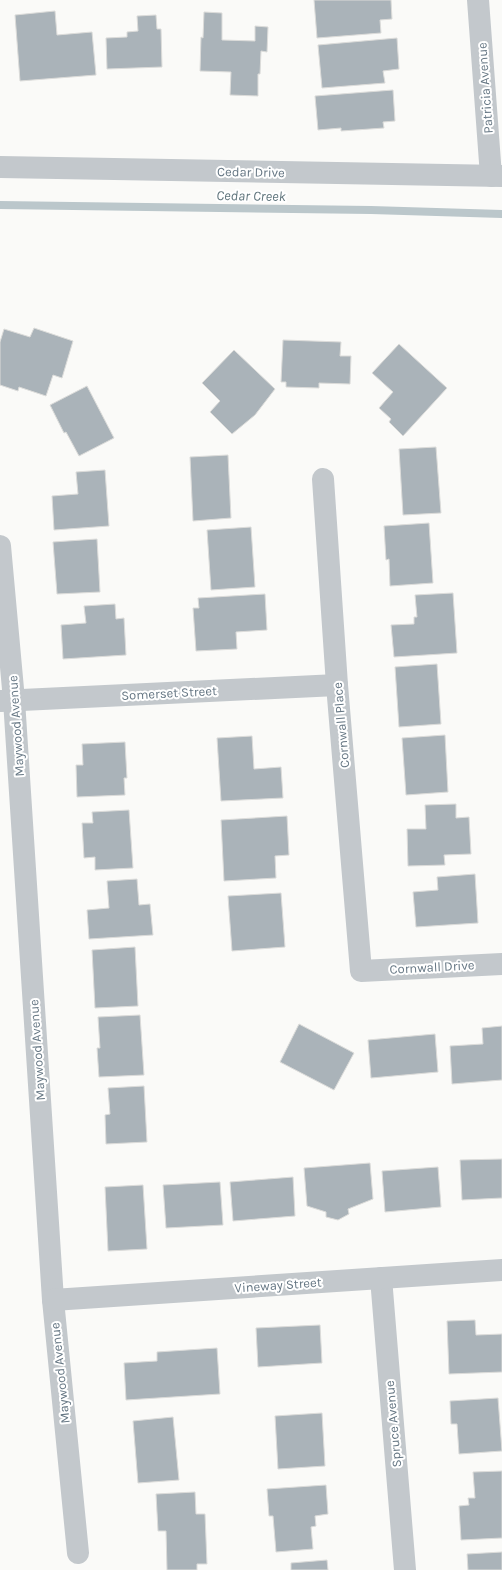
<svg xmlns="http://www.w3.org/2000/svg" width="502" height="1570" viewBox="0 0 502 1570" font-family="Karla,sans-serif">
  <style>
    .lines { fill: none; stroke-linecap: round; stroke-linejoin: round }
    .stream { stroke: #bbc7cb; stroke-width: 8 }
    .building { fill: #aab3b9; stroke: #dcdcda }
    .minor { stroke: #c3c8cc; stroke-width: 22 }
    .labels { text-anchor: middle; dominant-baseline: central; stroke-width: 4; stroke-linejoin: round; paint-order: stroke }
    .street-label { font-size: 13px; fill: #657683; stroke: #fff }
    .water-label { font-size: 14px; font-style: italic; fill: #60757c; stroke: #fff }
  </style>
  <rect width="100%" height="100%" fill="#fafaf8"/>
  <g class="lines">
    <!-- stream -->
    <path class="stream" d="M 0,205 L 371,210 L 502,214"/>
  </g>
  <!-- building -->
  <g class="building">
    <path d="M 314,0 L 391,0 L 392,19 L 380,20 L 381,33 L 317,38 Z"/>
    <path d="M 55,11 L 57,35 L 92,32 L 96,75 L 20,81 L 15,15 Z"/>
    <path d="M 204,12 L 222,13 L 222,40 L 255,41 L 255,26 L 268,27 L 267,52 L 261,51 L 260,74 L 258,74 L 258,96 L 230,95 L 231,72 L 200,71 L 201,37 L 203,38 Z"/>
    <path d="M 156,15 L 157,29 L 161,29 L 162,67 L 107,69 L 106,38 L 127,37 L 127,32 L 138,31 L 137,16 Z"/>
    <path d="M 397,38 L 399,69 L 383,71 L 385,83 L 322,88 L 318,45 Z"/>
    <path d="M 393,90 L 395,121 L 383,122 L 384,128 L 341,131 L 341,128 L 318,130 L 315,96 Z"/>
    <path d="M 34,328 L 73,341 L 62,378 L 53,375 L 46,396 L 19,387 L 18,391 L 0,385 L 0,342 L 4,329 L 30,337 Z"/>
    <path d="M 283,340 L 341,342 L 340,356 L 351,356 L 350,384 L 319,383 L 319,388 L 286,387 L 286,382 L 281,382 Z"/>
    <path d="M 399,344 L 447,388 L 403,436 L 389,422 L 391,419 L 379,408 L 393,392 L 372,373 Z"/>
    <path d="M 234,350 L 275,389 L 255,415 L 232,434 L 210,412 L 220,401 L 202,383 Z"/>
    <path d="M 87,386 L 114,438 L 79,456 L 66,432 L 64,433 L 50,405 Z"/>
    <path d="M 436,447 L 441,513 L 403,515 L 399,449 Z"/>
    <path d="M 228,455 L 231,518 L 193,521 L 190,457 Z"/>
    <path d="M 105,470 L 109,526 L 54,530 L 52,496 L 78,494 L 76,472 Z"/>
    <path d="M 429,523 L 433,583 L 390,586 L 389,559 L 386,560 L 384,526 Z"/>
    <path d="M 251,527 L 255,587 L 211,590 L 207,530 Z"/>
    <path d="M 97,539 L 100,592 L 57,594 L 53,542 Z"/>
    <path d="M 453,593 L 457,653 L 394,657 L 391,625 L 414,624 L 414,617 L 417,617 L 415,595 Z"/>
    <path d="M 265,594 L 267,630 L 236,632 L 237,649 L 196,651 L 193,608 L 199,608 L 198,598 Z"/>
    <path d="M 115,604 L 116,619 L 124,618 L 126,655 L 63,659 L 61,625 L 86,623 L 84,606 Z"/>
    <path d="M 437,664 L 441,724 L 399,727 L 395,667 Z"/>
    <path d="M 445,735 L 448,792 L 406,795 L 402,738 Z"/>
    <path d="M 252,736 L 254,769 L 281,767 L 283,798 L 221,801 L 217,738 Z"/>
    <path d="M 125,742 L 127,778 L 124,778 L 125,795 L 77,797 L 76,765 L 83,765 L 82,744 Z"/>
    <path d="M 456,804 L 456,818 L 469,817 L 471,854 L 444,855 L 445,865 L 408,866 L 407,829 L 426,829 L 425,805 Z"/>
    <path d="M 129,810 L 133,868 L 95,870 L 95,857 L 84,858 L 82,823 L 93,823 L 92,812 Z"/>
    <path d="M 287,816 L 289,855 L 275,856 L 276,878 L 224,881 L 221,820 Z"/>
    <path d="M 475,874 L 478,923 L 416,927 L 413,892 L 438,890 L 437,877 Z"/>
    <path d="M 137,879 L 139,905 L 150,904 L 153,935 L 89,939 L 87,910 L 109,908 L 107,881 Z"/>
    <path d="M 281,893 L 285,947 L 232,951 L 228,896 Z"/>
    <path d="M 135,947 L 138,1006 L 95,1008 L 92,950 Z"/>
    <path d="M 140,1015 L 144,1075 L 99,1077 L 97,1048 L 100,1048 L 98,1017 Z"/>
    <path d="M 299,1024 L 354,1053 L 334,1090 L 280,1062 Z"/>
    <path d="M 502,1026 L 502,1080 L 452,1084 L 450,1046 L 483,1044 L 482,1028 Z"/>
    <path d="M 435,1034 L 438,1072 L 371,1078 L 368,1040 Z"/>
    <path d="M 144,1086 L 147,1142 L 106,1144 L 105,1115 L 110,1114 L 108,1088 Z"/>
    <path d="M 502,1159 L 502,1198 L 462,1200 L 460,1160 Z"/>
    <path d="M 370,1163 L 373,1199 L 348,1209 L 349,1214 L 338,1220 L 326,1217 L 326,1212 L 307,1206 L 304,1168 Z"/>
    <path d="M 438,1167 L 441,1207 L 385,1212 L 382,1171 Z"/>
    <path d="M 293,1177 L 295,1216 L 233,1221 L 230,1182 Z"/>
    <path d="M 220,1182 L 223,1225 L 166,1228 L 163,1185 Z"/>
    <path d="M 143,1185 L 147,1249 L 108,1251 L 105,1187 Z"/>
    <path d="M 475,1320 L 476,1335 L 502,1334 L 502,1372 L 449,1374 L 447,1321 Z"/>
    <path d="M 320,1325 L 322,1363 L 258,1367 L 256,1328 Z"/>
    <path d="M 217,1348 L 220,1394 L 126,1400 L 124,1363 L 157,1361 L 157,1352 Z"/>
    <path d="M 498,1398 L 502,1451 L 459,1454 L 457,1424 L 451,1424 L 450,1401 Z"/>
    <path d="M 322,1413 L 325,1466 L 278,1469 L 275,1416 Z"/>
    <path d="M 173,1417 L 179,1480 L 138,1483 L 133,1421 Z"/>
    <path d="M 502,1471 L 502,1538 L 461,1540 L 459,1506 L 469,1505 L 468,1498 L 475,1498 L 473,1472 Z"/>
    <path d="M 326,1485 L 328,1514 L 315,1516 L 316,1526 L 311,1527 L 313,1549 L 276,1552 L 273,1516 L 269,1516 L 267,1489 Z"/>
    <path d="M 195,1492 L 196,1514 L 205,1514 L 207,1564 L 197,1564 L 197,1570 L 167,1570 L 166,1531 L 158,1531 L 156,1494 Z"/>
    <path d="M 502,1552 L 502,1570 L 468,1570 L 467,1554 Z"/>
    <path d="M 327,1560 L 328,1570 L 291,1570 L 291,1563 Z"/>
  </g>
  <g class="lines">
    <!-- minor -->
    <g class="minor">
      <path d="M 478,0 L 491,176"/>
      <path d="M 0,167 L 502,176"/>
      <path d="M 323,479 L 337,685 L 361,971 L 502,964"/>
      <path d="M 0,546 L 14,700 L 53,1300 L 78,1553"/>
      <path d="M 1,701 L 337,685"/>
      <path d="M 381,1278 L 405,1570"/>
      <path d="M 53,1300 L 502,1270"/>
    </g>
  </g>
  <g class="labels">
    <!-- street labels -->
    <g class="street-label">
      <text transform="translate(485 88) rotate(-94)">Patricia Avenue</text>
      <text transform="translate(251 172) rotate(1)">Cedar Drive</text>
      <text transform="translate(169 693) rotate(-3)">Somerset Street</text>
      <text transform="translate(341 725) rotate(-95)">Cornwall Place</text>
      <text transform="translate(16 726) rotate(-94)">Maywood Avenue</text>
      <text transform="translate(432 967) rotate(-3)">Cornwall Drive</text>
      <text transform="translate(37 1050) rotate(-94)">Maywood Avenue</text>
      <text transform="translate(278 1285) rotate(-4)">Vineway Street</text>
      <text transform="translate(60 1373) rotate(-96)">Maywood Avenue</text>
      <text transform="translate(393 1424) rotate(-95)">Spruce Avenue</text>
    </g>
    <!-- water labels -->
    <g class="water-label">
      <text transform="translate(251 196) rotate(1)">Cedar Creek</text>
    </g>
  </g>
</svg>
